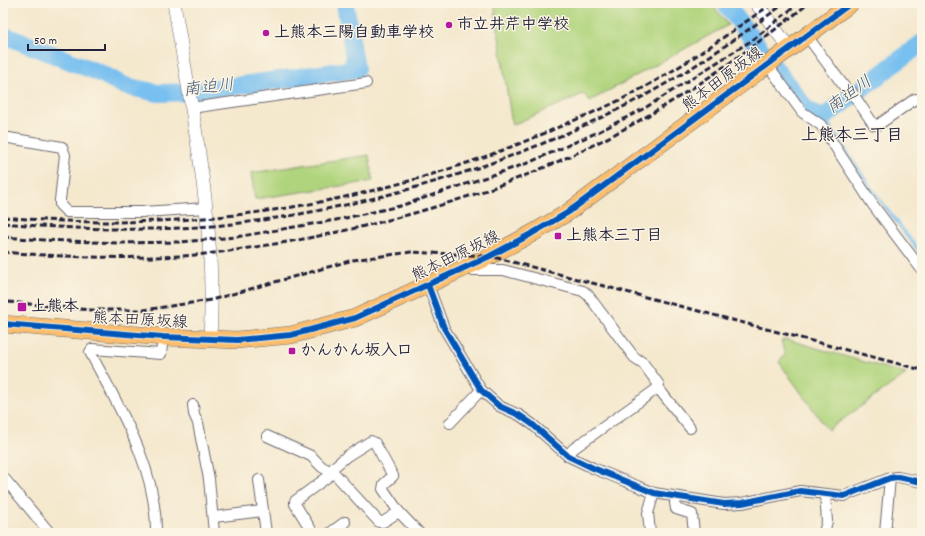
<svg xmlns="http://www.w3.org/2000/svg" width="925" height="536" viewBox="0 0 925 536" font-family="Dekko,'Klee One',sans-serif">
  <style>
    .green { fill: #b0d47d; stroke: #697b5c }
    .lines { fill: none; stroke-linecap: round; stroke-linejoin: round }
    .stream { stroke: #78c0f0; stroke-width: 3 }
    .river { stroke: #78c0f0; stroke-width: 18 }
    .minor-casing { stroke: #6c676e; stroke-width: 12 }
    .tertiary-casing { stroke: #6c676e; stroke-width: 14 }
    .primary-casing { stroke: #6c676e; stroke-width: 18 }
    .minor { stroke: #fff; stroke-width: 10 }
    .tertiary { stroke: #fff; stroke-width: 13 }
    .primary { stroke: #fbbe6e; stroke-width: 17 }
    .rail { stroke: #22223b; stroke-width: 3; stroke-dasharray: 6 3; stroke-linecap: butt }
    .cycleway-casing { stroke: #fcf5e5; stroke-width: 8 }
    .cycleway { stroke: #0057b8; stroke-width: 6 }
    .poi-dot { fill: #b5179e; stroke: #fcf5e5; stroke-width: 1.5 }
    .labels { text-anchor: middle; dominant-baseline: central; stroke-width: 3; stroke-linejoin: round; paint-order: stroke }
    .poi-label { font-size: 16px; font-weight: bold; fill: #22223b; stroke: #fcf5e5; text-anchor: start }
    .street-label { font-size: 16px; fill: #22223b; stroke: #fcf5e5 }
    .water-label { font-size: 17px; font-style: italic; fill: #40597a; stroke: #fcf5e5 }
    .neighbourhood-label { font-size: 17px; font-weight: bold; fill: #22223b; stroke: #fcf5e5 }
  </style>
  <rect width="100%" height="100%" fill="#fcf5e5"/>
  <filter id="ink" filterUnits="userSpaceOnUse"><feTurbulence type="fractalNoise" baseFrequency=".025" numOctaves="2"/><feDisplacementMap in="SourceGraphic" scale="8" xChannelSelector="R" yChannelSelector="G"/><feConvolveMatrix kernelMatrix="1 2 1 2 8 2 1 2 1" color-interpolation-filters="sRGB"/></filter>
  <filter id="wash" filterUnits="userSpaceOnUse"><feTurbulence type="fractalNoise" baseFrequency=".012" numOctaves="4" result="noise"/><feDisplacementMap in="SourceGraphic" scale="16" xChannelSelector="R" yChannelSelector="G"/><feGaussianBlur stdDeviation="0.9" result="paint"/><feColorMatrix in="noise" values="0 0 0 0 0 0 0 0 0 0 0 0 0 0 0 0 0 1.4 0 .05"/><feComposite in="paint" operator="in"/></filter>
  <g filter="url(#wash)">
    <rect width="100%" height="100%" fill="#f4e8cd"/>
    <!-- green -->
    <g class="green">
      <path d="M 494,3 L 711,3 L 728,25 L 590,101 L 583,94 L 512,125 Z"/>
      <path d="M 369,155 L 373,181 L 255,199 L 251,173 Z"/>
      <path d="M 781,340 L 789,340 L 906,374 L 828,430 L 779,362 L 785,355 Z"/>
    </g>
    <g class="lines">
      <!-- stream -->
      <path class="stream" d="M 824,117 L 871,188 L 922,255"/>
      <!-- river -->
      <g class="river">
        <path d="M 725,3 L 807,110 L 824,117 L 922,43"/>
        <path d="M 6,36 L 100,73 L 125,86 L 158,93 L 192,92 L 356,69 L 345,3"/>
      </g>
    </g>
  </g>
  <g filter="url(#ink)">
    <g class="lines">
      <defs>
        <g id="minor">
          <path d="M 807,36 L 846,89 L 851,91 L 874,125 L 878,125 L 915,99 L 922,101"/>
          <path d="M 767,64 L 802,112 L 821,125 L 873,205 L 922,270"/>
          <path d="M 191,108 L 366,83"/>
          <path d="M 3,137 L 62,147 L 65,155 L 60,200 L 60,205 L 67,212 L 142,212 L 207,208"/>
          <path d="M 467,270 L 503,270 L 583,291 L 588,295 L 634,357 L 643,363 L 659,385 L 658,388 L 573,449 L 568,456"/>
          <path d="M 428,285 L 444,328 L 481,390 L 499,406 L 519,415 L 532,424 L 568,456 L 593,468 L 654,493 L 724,504 L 742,503 L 800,491 L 844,496 L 890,478 L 898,477 L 922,482"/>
          <path d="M 658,388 L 690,428"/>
          <path d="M 193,405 L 194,414 L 198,423 L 209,479 L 214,533"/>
          <path d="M 450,423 L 481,390"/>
          <path d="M 267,436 L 311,456 L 322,467 L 335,474 L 379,522 L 383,522 L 399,512"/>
          <path d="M 3,477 L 50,533"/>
          <path d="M 259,480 L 266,533"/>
          <path d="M 677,497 L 675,503 L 676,509 L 692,514 L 694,533"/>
          <path d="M 214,517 L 262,511"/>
          <path d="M 156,533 C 157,467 119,408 90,352 L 92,349 L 161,354 L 163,337"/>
          <path d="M 313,533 L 295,504 L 295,501 L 329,476 L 334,467 L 347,456 L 371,441 L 375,443 L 393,476 L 384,484 L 383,489 L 399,512 L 419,533"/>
          <path d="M 330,533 L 345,522"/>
          <path d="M 650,533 L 648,513 L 654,493"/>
          <path d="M 824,533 L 827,521 L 825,494"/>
          <path d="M 885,533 L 890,478"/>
        </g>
        <g id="tertiary">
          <path d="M 174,3 C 192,114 217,225 210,338"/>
          <path d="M 756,3 L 789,48"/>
        </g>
        <path id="primary" d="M 3,324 L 163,337 L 237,340 L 291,335 L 355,318 L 490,256 L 531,234 L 567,213 L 851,3"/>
      </defs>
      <!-- minor casing -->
      <use href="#minor" class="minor-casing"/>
      <!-- tertiary casing -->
      <use href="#tertiary" class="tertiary-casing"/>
      <!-- primary casing -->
      <use href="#primary" class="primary-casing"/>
      <!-- minor -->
      <use href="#minor" class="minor"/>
      <!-- tertiary -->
      <use href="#tertiary" class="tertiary"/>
      <!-- primary -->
      <use href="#primary" class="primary"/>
      <!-- rail -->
      <g class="rail">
        <path d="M 3,217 C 200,235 388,204 568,123 C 592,113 616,103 639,90 C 686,65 729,33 773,3"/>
        <path d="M 3,223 C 79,230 157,232 233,224 C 374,207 515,164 642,97 C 692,70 739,37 785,3"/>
        <path d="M 3,237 L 44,240 L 118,243 L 181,242 L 236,237 L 336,220 L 400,206 L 528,163 L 598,132 L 645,108 L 754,39 L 799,3"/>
        <path d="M 3,252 C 62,257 122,259 181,256 C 215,254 248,248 281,243 C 409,221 536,181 649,115 C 704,83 759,43 809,3"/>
        <path d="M 8,302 L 91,310 L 144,310 L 211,300 L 353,260 L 411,252 L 490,256 L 922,370"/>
      </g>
      <defs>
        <g id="cycleway">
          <path d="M 428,285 L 444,328 L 481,390 L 499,406 L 519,415 L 532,424 L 568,456 L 593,468 L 654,493 L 724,504 L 742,503 L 800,491 L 844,496 L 890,478 L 898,477 L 922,482"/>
          <path d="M 3,324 L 163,337 L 237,340 L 291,335 L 355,318 L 490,256 L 531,234 L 567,213 L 851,3"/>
        </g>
      </defs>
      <!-- cycleway casing -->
      <use href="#cycleway" class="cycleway-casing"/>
      <!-- cycleway -->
      <use href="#cycleway" class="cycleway"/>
    </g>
  </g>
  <!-- markers -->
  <g class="poi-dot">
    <circle cx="449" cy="25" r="4"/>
    <circle cx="266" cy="33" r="4"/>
    <rect x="554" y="232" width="8" height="8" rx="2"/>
    <rect x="17" y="302" width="10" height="10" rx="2"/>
    <rect x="288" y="347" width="8" height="8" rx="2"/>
  </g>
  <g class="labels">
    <!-- poi labels -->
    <g class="poi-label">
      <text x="457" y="25">市立井芹中学校</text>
      <text x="274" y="33">上熊本三陽自動車学校</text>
      <text x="566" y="236">上熊本三丁目</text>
      <text x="31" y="307">上熊本</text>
      <text x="300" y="351">かんかん坂入口</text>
    </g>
    <!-- street labels -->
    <g class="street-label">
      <text transform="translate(723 80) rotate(-37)">熊本田原坂線</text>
      <text transform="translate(456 257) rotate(-26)">熊本田原坂線</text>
      <text transform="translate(140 321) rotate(3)">熊本田原坂線</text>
    </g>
    <!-- water labels -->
    <g class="water-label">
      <text transform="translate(209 89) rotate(-7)">南迫川</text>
      <text transform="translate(850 96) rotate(-36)">南迫川</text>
    </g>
    <!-- neighbourhood labels -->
    <g class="neighbourhood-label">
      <text x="852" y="137">上熊本三丁目</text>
    </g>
  </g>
  <!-- margin -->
  <rect width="925" height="536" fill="none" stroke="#fcf5e5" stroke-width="16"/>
  <!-- scale -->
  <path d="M28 44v6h77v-6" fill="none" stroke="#22223b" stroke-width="2"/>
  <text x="34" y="44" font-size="12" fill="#22223b" stroke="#fcf5e5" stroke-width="3" paint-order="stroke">50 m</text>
</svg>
